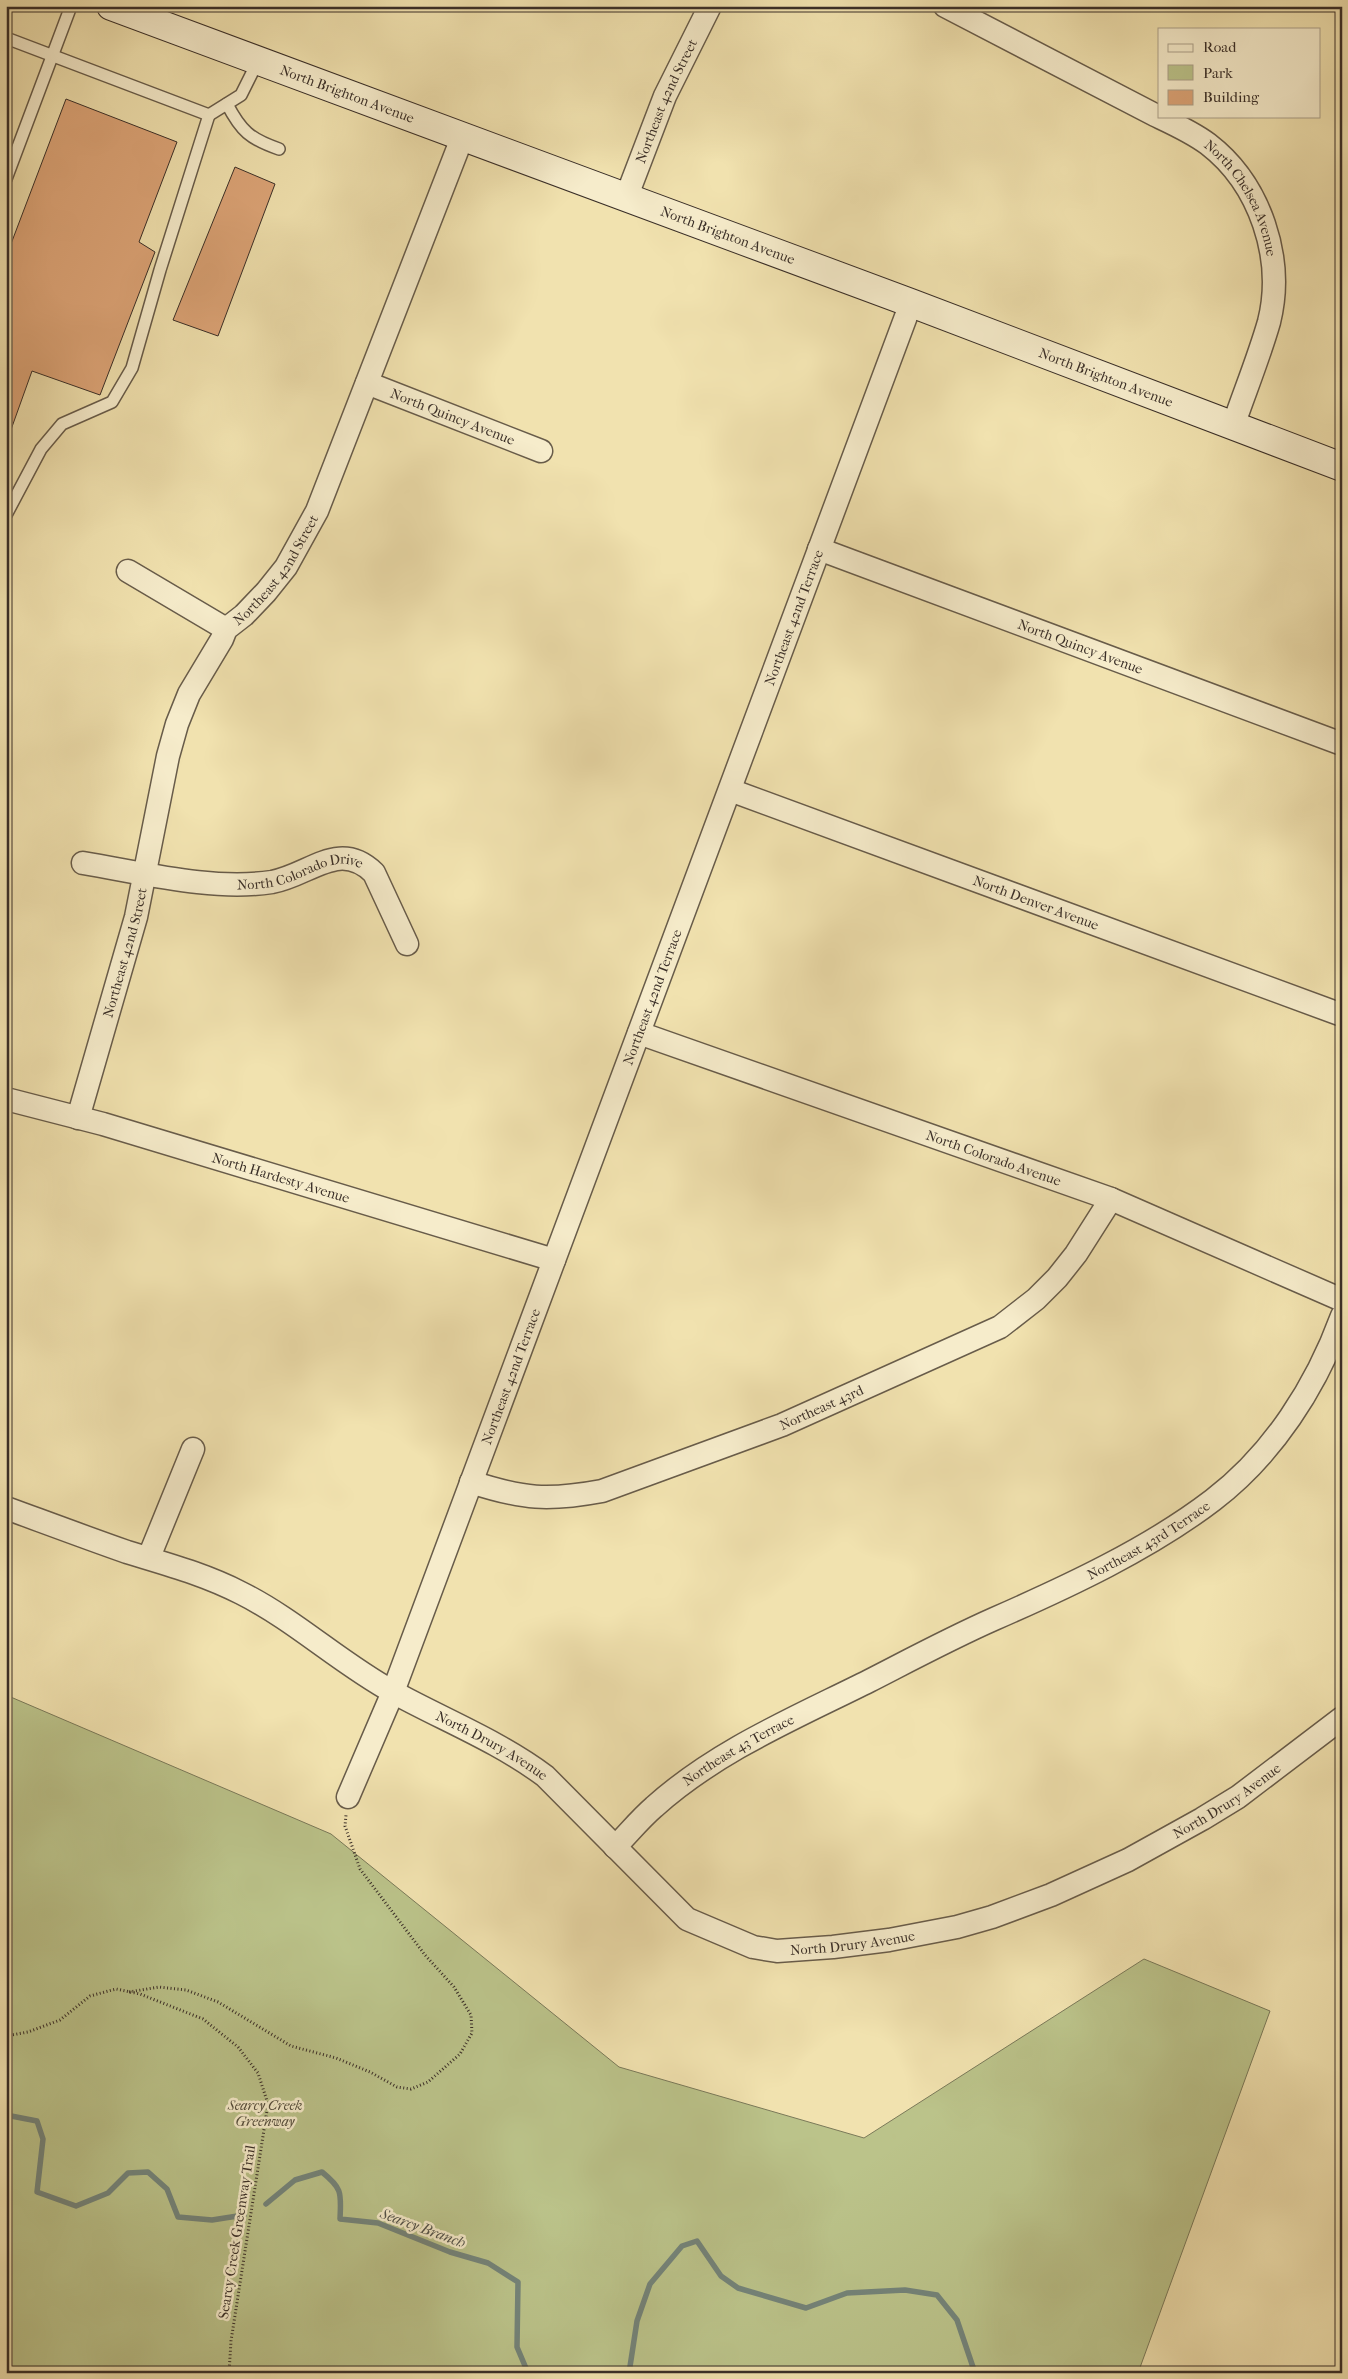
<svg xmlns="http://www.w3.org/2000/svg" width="1348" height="2379" viewBox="0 0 1348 2379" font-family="'IM FELL French Canon',serif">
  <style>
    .green { fill: #bbc38a; stroke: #7a7959 }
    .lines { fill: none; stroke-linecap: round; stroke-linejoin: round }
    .stream { stroke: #74847a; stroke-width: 5.5 }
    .building { fill: #dca477; stroke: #3a2f28 }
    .lane-casing { stroke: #685c4a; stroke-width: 14 }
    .street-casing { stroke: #685c4a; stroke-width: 25 }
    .secondary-casing { stroke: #3a2f28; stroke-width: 30 }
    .path { stroke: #3a2f28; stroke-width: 3; stroke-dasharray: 1 2.5; stroke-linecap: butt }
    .lane { stroke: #f6eccb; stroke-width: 11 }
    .street { stroke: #f6eccb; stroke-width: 22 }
    .secondary { stroke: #f6eccb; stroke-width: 28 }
    .labels { text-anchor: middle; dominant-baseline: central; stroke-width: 5; stroke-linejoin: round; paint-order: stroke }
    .street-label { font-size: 14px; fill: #3a2f28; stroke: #f6eccb }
    .park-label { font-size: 14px; font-style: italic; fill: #544d3c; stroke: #f6eccb }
    .water-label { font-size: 15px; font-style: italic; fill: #52524a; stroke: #f6eccb }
  </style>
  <rect width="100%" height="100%" fill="#f1e2af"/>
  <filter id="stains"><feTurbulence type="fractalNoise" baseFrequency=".004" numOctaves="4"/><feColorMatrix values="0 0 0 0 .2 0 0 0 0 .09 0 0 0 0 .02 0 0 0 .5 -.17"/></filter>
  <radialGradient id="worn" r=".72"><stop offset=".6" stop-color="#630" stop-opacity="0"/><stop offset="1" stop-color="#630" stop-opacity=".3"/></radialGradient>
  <!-- green -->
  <path class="green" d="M 6,1695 L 331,1834 L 619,2067 L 864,2138 L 1144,1959 L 1270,2011 L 1138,2373 L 6,2373 L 6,2246 L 10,2237 L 6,2235 Z"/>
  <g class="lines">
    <!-- stream -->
    <g class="stream">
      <path d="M 6,2115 L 37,2121 L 43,2139 L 37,2192 L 76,2206 L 108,2193 L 128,2173 L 148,2172 L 167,2189 L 178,2217 L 212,2220 L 244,2215"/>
      <path d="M 266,2204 L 295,2180 L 322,2172 C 343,2189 341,2193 340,2219 L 378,2223 L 450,2252 L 488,2263 L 518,2282 L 517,2347 L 528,2373"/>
      <path d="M 629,2373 L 637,2321 L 650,2284 L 682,2246 L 697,2241 L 721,2276 L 738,2288 L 806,2308 L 847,2293 L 905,2290 L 937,2295 L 957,2320 L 975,2373"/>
    </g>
  </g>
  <!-- building -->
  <g class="building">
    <path d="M 66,99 L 177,142 L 139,242 L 155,252 L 100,395 L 32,371 L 8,438 L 6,438 L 6,257 Z"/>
    <path d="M 235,167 L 275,184 L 218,336 L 173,320 Z"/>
  </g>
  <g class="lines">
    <defs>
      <g id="lane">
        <path d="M 6,38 L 209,115 L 241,95 L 258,61"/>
        <path d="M 227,104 C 241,131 250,139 279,149"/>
        <path d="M 6,179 L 71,6"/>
        <path d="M 6,515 L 41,449 L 62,424 L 112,402 L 132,368 L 160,270 L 209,115"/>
      </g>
      <g id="street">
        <path id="s1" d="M 945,6 L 1155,115 C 1174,124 1192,132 1208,144 C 1260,184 1285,258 1269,322 C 1259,357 1245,391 1233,426"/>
        <path id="s2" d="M 626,198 L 665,96 L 710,6"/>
        <path id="s3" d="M 367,383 L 541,451"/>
        <path id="s4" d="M 819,549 L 1342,744"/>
        <path d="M 128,571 L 226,629"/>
        <path id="s5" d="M 730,790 L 1342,1015"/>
        <path id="s6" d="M 83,863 C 144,873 212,891 272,882 C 310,875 339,839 374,873 L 407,944"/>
        <path id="s7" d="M 639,1033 L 1111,1199 L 1342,1300"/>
        <path id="s8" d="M 6,1099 L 103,1124 L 554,1260"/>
        <path id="s9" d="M 78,1118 L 136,917 L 168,756 L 177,724 L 189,694 L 222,639 L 226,629 L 244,615 L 266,592 L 286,567 L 317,511 L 462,138"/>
        <path id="s10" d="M 471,1482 C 523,1499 548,1501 602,1491 L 782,1425 L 1000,1327 L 1036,1299 L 1057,1278 L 1076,1254 L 1111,1199"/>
        <path id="s11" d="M 6,1508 C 47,1523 87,1538 127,1552 C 166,1564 204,1574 241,1593 C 295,1620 340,1663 393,1692 C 444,1720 498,1741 545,1776 L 687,1919 L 753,1947 L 777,1951 L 833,1947 L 889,1940 L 957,1927 L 992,1917 L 1051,1895 L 1128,1860 L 1202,1819 L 1238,1797 L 1342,1718"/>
        <path d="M 149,1557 L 193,1449"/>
        <path id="s12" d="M 348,1797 L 393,1692 L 911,303"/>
        <path id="s13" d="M 615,1847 C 628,1834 640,1819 654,1807 C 716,1751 795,1718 869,1681 C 910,1660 951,1638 994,1619 C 1067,1587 1149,1549 1213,1500 C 1273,1454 1316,1387 1342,1316"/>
      </g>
      <g id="secondary">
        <path id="s14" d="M 111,6 L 911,303 L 1342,467"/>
      </g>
    </defs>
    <!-- lane casing -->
    <use href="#lane" class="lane-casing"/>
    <!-- street casing -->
    <use href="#street" class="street-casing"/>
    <!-- secondary casing -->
    <use href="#secondary" class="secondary-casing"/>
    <!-- path -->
    <g class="path">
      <path d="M 129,1992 L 159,1987 L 186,1990 L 218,2002 L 291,2046 L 336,2058 L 370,2072 L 397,2087 L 411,2089 L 428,2082 L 460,2054 L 472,2033 L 471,2015 L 454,1987 L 425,1955 L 360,1869 L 345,1826 L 346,1815"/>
      <path d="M 6,2036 L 28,2032 L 60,2020 L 90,1996 L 116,1989 L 140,1994 L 203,2019 L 238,2047 L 258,2073 L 268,2104 L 231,2341 L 229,2373"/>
    </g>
    <!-- lane -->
    <use href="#lane" class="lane"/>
    <!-- street -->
    <use href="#street" class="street"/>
    <!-- secondary -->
    <use href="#secondary" class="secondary"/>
  </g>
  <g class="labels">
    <!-- street labels -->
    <g class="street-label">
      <text stroke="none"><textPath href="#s14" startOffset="252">North Brighton Avenue</textPath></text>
      <text stroke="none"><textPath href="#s2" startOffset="105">Northeast 42nd Street</textPath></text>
      <text stroke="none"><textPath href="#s1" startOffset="362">North Chelsea Avenue</textPath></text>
      <text stroke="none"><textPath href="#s14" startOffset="658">North Brighton Avenue</textPath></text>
      <text stroke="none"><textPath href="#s14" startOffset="1062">North Brighton Avenue</textPath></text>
      <text stroke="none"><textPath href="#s3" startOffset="92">North Quincy Avenue</textPath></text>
      <text stroke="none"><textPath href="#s9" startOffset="592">Northeast 42nd Street</textPath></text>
      <text stroke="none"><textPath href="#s12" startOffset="1261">Northeast 42nd Terrace</textPath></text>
      <text stroke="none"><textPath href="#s4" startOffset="279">North Quincy Avenue</textPath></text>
      <text stroke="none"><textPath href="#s6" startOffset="221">North Colorado Drive</textPath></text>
      <text stroke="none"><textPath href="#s5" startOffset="326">North Denver Avenue</textPath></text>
      <text stroke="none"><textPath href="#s9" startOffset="172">Northeast 42nd Street</textPath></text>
      <text stroke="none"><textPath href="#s12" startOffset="856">Northeast 42nd Terrace</textPath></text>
      <text stroke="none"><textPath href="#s7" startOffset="376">North Colorado Avenue</textPath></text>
      <text stroke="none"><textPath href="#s8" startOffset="286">North Hardesty Avenue</textPath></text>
      <text stroke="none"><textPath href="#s12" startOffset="451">Northeast 42nd Terrace</textPath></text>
      <text stroke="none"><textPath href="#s10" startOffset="368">Northeast 43rd</textPath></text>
      <text stroke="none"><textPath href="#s13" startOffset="619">Northeast 43rd Terrace</textPath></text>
      <text stroke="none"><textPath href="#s11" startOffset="544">North Drury Avenue</textPath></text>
      <text stroke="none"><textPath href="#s13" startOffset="158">Northeast 43 Terrace</textPath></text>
      <text stroke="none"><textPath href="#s11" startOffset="1384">North Drury Avenue</textPath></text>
      <text stroke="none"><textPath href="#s11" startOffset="979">North Drury Avenue</textPath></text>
      <text transform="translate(237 2232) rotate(-81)">Searcy Creek Greenway Trail</text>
    </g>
    <!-- park labels -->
    <g class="park-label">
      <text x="265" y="2105">Searcy Creek<tspan x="265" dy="16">Greenway</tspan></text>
    </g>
    <!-- water labels -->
    <g class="water-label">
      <text transform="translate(423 2228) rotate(20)">Searcy Branch</text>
    </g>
  </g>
  <!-- margin -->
  <rect width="1348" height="2379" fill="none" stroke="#f1e2af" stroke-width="25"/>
  <rect x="8" y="8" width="1333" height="2364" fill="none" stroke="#3a2f28" stroke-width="2.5"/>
  <rect x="12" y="12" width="1323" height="2354" fill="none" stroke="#3a2f28"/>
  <!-- legend -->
  <rect x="1158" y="28" width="162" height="90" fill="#f6eccb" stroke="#aba08a"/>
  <rect x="1168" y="44" width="25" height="8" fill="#f6eccb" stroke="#aba08a"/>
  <text x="1203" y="52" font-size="15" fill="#3a2f28">Road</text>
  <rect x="1168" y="65" width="25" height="15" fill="#bbc38a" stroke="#aba08a"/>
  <text x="1203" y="78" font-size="15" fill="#3a2f28">Park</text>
  <rect x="1168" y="90" width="25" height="15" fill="#dca477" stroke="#aba08a"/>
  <text x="1203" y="102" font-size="15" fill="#3a2f28">Building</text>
  <rect width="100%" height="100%" filter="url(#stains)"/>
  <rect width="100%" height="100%" fill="url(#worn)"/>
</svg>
